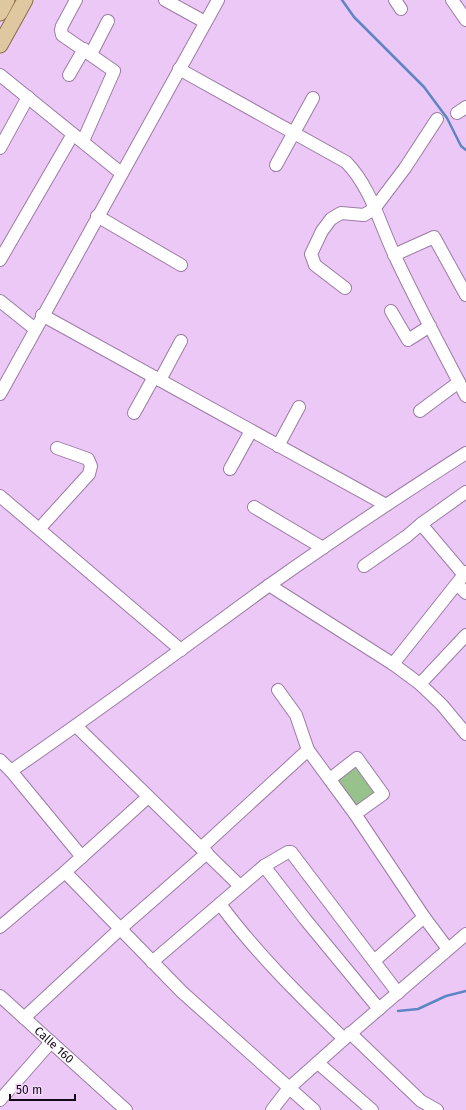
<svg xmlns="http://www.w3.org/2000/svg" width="466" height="1110" viewBox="0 0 466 1110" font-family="'Fira Sans',sans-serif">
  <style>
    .green { fill: #98c28c }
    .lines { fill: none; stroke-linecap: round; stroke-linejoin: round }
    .stream { stroke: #5e86c4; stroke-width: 2.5 }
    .minor-casing { stroke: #9c7ba5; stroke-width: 14 }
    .major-casing { stroke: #8a6c47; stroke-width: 17 }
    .minor { stroke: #fff; stroke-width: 12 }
    .major { stroke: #dfc7a0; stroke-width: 15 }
    .labels { text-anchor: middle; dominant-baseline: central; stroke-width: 3.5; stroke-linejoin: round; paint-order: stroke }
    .street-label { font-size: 12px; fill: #130817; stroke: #f5d8fd }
  </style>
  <rect width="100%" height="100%" fill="#ecc8f6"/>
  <!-- green -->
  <path class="green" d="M 356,764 L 378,794 L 355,809 L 335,780 Z"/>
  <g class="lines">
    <!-- stream -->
    <g class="stream">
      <path d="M 342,0 L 354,17 L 424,87 L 447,118 L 461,146 L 466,150"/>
      <path d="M 398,1011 L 418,1009 L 446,996 L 466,991"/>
    </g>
    <defs>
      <g id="minor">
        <path d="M 76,0 L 62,26 L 61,30 L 62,35 L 114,71 L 83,141"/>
        <path d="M 165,0 L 205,22"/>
        <path d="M 395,0 L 401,9"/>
        <path d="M 452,0 L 466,20"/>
        <path d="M 91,54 L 108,21"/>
        <path d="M 179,69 L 346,162 C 370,186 380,224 394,254 C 416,302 442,349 466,396"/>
        <path d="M 0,75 L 121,173"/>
        <path d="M 69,75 L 84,49"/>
        <path d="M 457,113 L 466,107"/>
        <path d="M 0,148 L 28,97"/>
        <path d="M 276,165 L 313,98"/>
        <path d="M 97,216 L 181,265"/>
        <path d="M 394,255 L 434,237 L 466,295"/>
        <path d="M 0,260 L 73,134"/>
        <path d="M 345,288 L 315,265 L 311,254 L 322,231 L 331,219 L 341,213 L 364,215 L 374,209 L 405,168 L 437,119"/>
        <path d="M 0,301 L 35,329"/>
        <path d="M 391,311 L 408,340 L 430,326"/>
        <path d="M 42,315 L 386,505"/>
        <path d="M 160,380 L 181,341"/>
        <path d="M 0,394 L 218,0"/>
        <path d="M 420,411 L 459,382"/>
        <path d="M 134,413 L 154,377"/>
        <path d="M 278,446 L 299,407"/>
        <path d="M 230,469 L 251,431"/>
        <path d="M 0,496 L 181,650"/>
        <path d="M 254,507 L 323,548"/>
        <path d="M 39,529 L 89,474 L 91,466 L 88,459 L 57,448"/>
        <path d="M 364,566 L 407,536 L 421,524"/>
        <path d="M 464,575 L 421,524 L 466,492"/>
        <path d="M 457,584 L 466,593"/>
        <path d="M 269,585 L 393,664 L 420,684 L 442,705 L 466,734"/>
        <path d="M 393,664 L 466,572"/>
        <path d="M 420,684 L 466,635"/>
        <path d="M 278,690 L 296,715 L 308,750 L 355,814 L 424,917 L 448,949"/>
        <path d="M 76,726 L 240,886"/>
        <path d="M 0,760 L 11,771 L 82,857"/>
        <path d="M 11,771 C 98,711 183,648 268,586 C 333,540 399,496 466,453"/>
        <path d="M 330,779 L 357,758 L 383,794 L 355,814"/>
        <path d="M 201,848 L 308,750"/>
        <path d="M 264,866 L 305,919 L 379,1009"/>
        <path d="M 65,872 L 182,992 L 314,1110"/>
        <path d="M 220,904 C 256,953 300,996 344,1039"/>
        <path d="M 0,927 L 65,872 L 148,797"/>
        <path d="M 374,961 L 424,917"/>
        <path d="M 152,962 L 264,866 L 288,852 L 291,852 L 398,993"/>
        <path id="s1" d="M 0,996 L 126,1110"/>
        <path d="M 24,1018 L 120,929 L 207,853"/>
        <path d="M 350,1033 L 421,1101 L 437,1110"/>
        <path d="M 318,1063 L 372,1110"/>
        <path d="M 0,1100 L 51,1042"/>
        <path d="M 272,1110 L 289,1088 L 344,1039 L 466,934"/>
      </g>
      <g id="major">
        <path d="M 0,13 L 7,0"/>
        <path d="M 0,45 L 25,0"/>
      </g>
    </defs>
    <!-- minor casing -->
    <use href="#minor" class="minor-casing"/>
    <!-- major casing -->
    <use href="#major" class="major-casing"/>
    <!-- minor -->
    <use href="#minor" class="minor"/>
    <!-- major -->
    <use href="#major" class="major"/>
  </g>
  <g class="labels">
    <!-- street labels -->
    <g class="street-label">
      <text stroke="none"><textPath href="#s1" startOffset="73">Calle 160</textPath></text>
    </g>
  </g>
  <!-- scale -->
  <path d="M10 1094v6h65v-6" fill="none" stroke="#130817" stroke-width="2"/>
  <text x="16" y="1094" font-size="12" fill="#130817" stroke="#f5d8fd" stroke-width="3" paint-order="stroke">50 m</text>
</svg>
